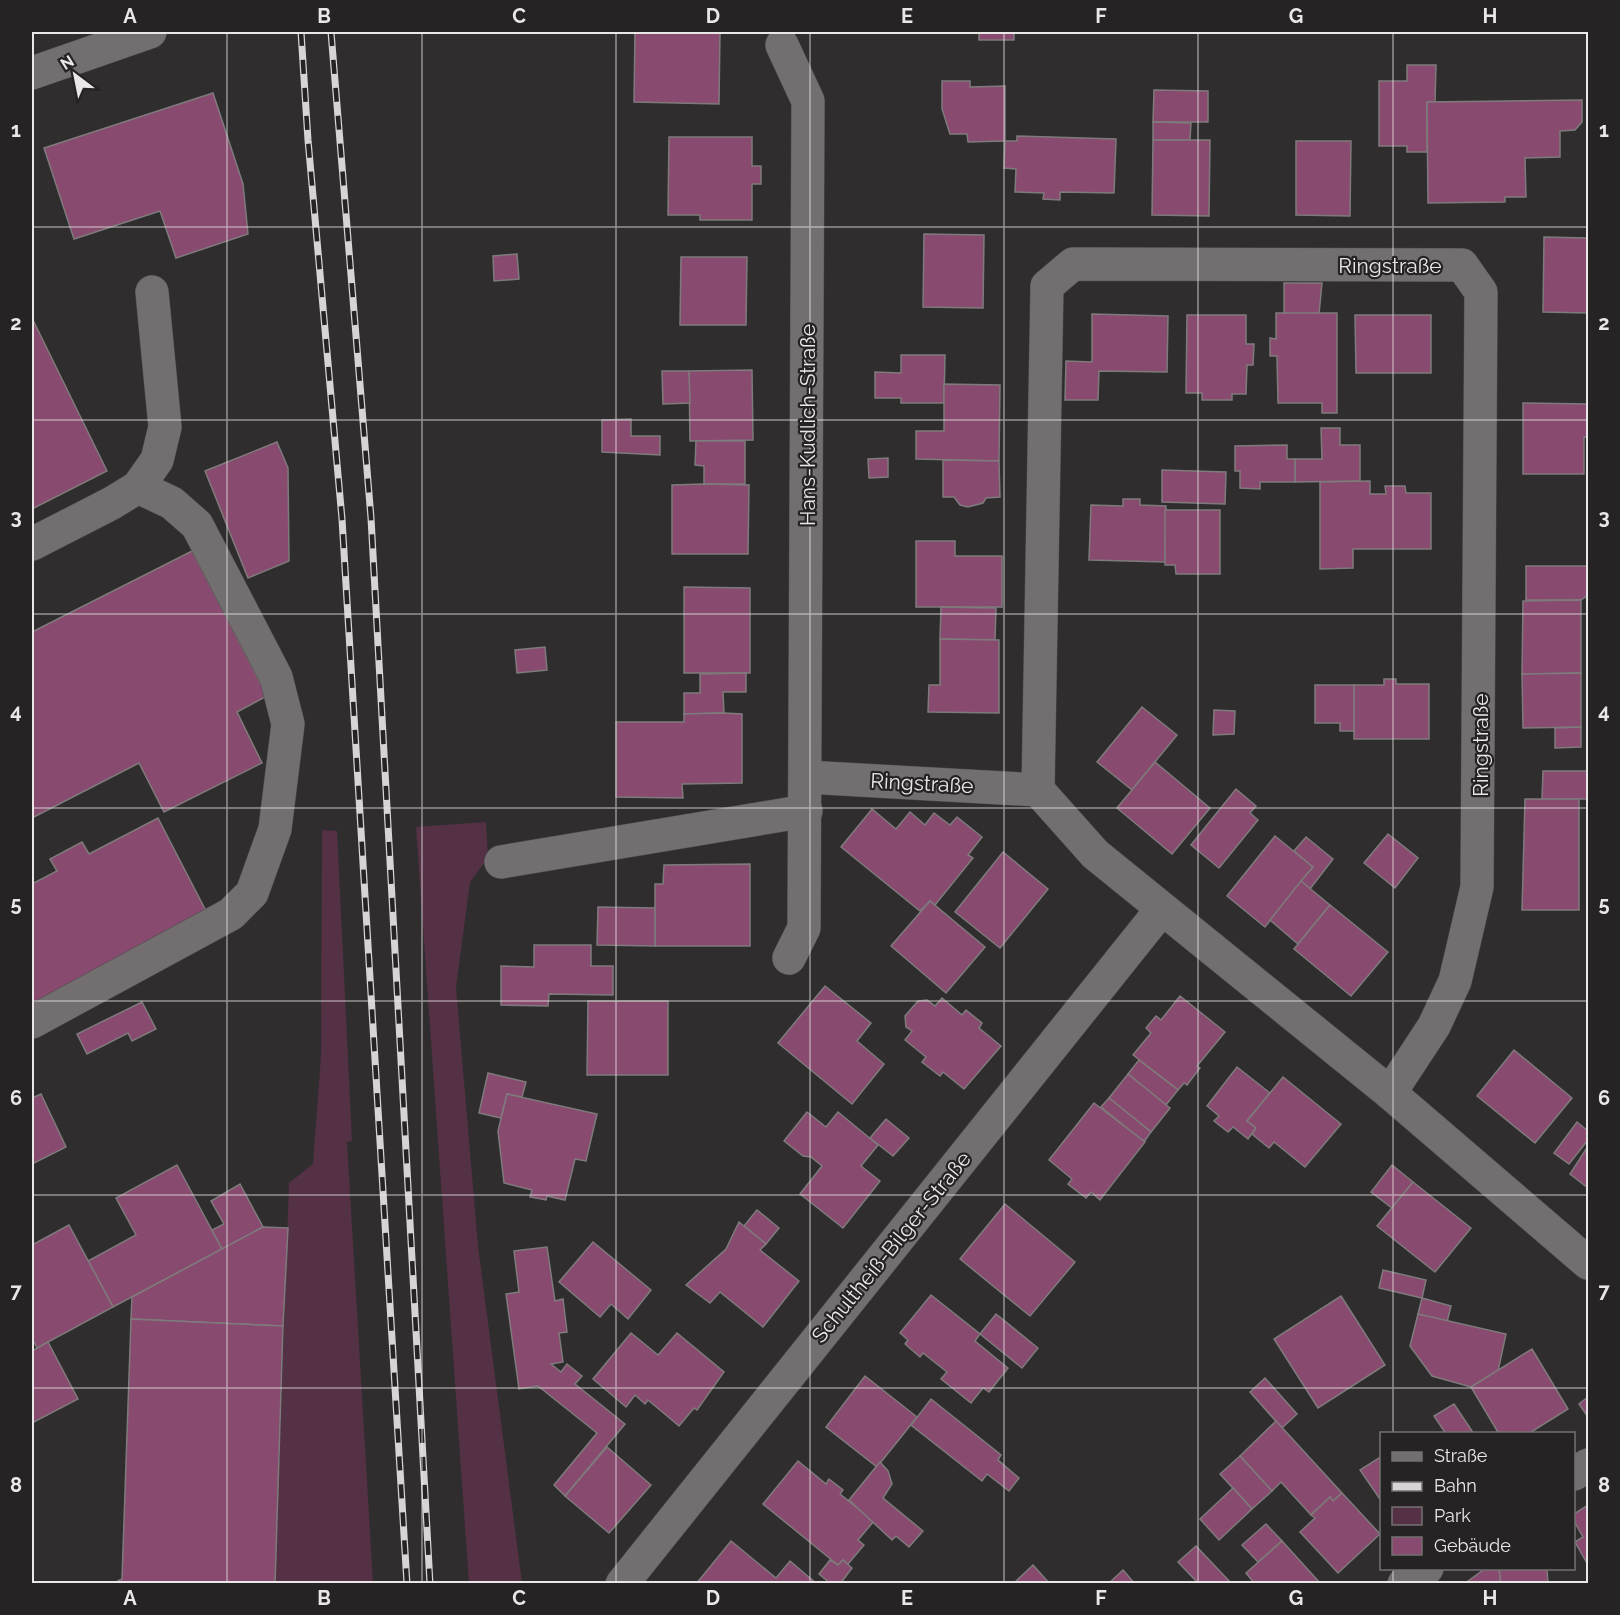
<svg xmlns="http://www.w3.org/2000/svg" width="1620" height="1615" viewBox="0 0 1620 1615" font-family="Raleway,sans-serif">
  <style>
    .green { fill: #543145 }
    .building { fill: #884a6e; stroke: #7f7b7d; stroke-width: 1.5 }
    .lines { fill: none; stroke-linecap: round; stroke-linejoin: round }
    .minor-casing { stroke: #4e4c4d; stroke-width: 34 }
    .minor { stroke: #736f71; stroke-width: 33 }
    .rail-casing { stroke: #d6d4d5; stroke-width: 7 }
    .rail { stroke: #262325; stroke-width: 4.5; stroke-dasharray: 14; stroke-linecap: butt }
    .grid { fill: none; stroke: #e9e7e8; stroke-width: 1.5; stroke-opacity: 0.55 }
    .labels { text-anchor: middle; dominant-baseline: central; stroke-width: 4.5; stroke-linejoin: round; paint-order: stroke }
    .street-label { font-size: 21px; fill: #e9e7e8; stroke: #262325 }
    .neatline { fill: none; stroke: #e9e7e8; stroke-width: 2 }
    .grid-label { font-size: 20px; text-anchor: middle; font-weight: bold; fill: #e9e7e8 }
  </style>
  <rect width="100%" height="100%" fill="#302d2f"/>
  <!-- green -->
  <g class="green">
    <path d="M 486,822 L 488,858 L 470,882 L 456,987 L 478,1246 L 522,1583 L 469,1583 L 416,827 Z"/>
    <path d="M 322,830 L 337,831 L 352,1141 L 347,1142 L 373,1583 L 275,1584 L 289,1183 L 313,1164 L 321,1056 Z"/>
  </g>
  <!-- building -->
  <g class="building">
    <path d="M 635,32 L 720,32 L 719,104 L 634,102 Z"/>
    <rect x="979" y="32" width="35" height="8"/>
    <path d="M 1407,65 L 1436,65 L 1435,102 L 1427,102 L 1427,152 L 1407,152 L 1407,146 L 1379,146 L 1379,81 L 1407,81 Z"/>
    <path d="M 942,81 L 970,81 L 970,87 L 1005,86 L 1005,141 L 968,142 L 967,134 L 950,134 L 942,109 Z"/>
    <path d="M 1154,90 L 1208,91 L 1208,122 L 1153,122 Z"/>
    <path d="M 213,93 L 243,184 L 248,234 L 176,258 L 160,211 L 74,239 L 44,148 Z"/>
    <path d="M 1582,100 L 1582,122 L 1575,130 L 1560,131 L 1560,157 L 1525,158 L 1526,197 L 1505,197 L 1505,202 L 1428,203 L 1427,102 Z"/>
    <path d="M 1153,122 L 1191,123 L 1190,140 L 1153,140 Z"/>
    <path d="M 1017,136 L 1116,139 L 1114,193 L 1060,192 L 1060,200 L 1043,199 L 1044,193 L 1015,192 L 1016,169 L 1004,168 L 1005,141 L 1017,141 Z"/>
    <path d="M 669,137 L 752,137 L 752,166 L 761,166 L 761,184 L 752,184 L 752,220 L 700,220 L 700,215 L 668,215 Z"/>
    <path d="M 1153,140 L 1210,140 L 1209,216 L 1152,215 Z"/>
    <path d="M 1296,141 L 1351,141 L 1350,216 L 1296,215 Z"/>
    <path d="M 924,234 L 984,235 L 983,308 L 923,307 Z"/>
    <path d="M 1544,237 L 1588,238 L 1588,313 L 1543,312 Z"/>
    <path d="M 517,254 L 519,279 L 494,281 L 493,256 Z"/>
    <path d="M 681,257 L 747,257 L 746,325 L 680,325 Z"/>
    <path d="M 1284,283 L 1322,283 L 1319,314 L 1284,314 Z"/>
    <path d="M 1276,313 L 1337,313 L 1337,413 L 1322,413 L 1322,403 L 1278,403 L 1277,356 L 1270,356 L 1270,338 L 1276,339 Z"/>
    <path d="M 1092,314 L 1168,316 L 1167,372 L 1099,371 L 1098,400 L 1065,400 L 1066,361 L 1092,362 Z"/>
    <path d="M 1187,315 L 1246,315 L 1246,344 L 1254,344 L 1253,365 L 1247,365 L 1246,394 L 1232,394 L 1232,400 L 1202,400 L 1202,393 L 1186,393 Z"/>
    <path d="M 1355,315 L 1431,315 L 1431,373 L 1356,373 Z"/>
    <path d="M 32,318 L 107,471 L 32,509 Z"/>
    <path d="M 901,355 L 945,355 L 944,403 L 901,403 L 901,398 L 875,398 L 875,372 L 901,373 Z"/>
    <path d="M 752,370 L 753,440 L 690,441 L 689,371 Z"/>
    <path d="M 662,371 L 689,371 L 690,403 L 663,404 Z"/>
    <path d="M 944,384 L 1000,385 L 999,461 L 916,459 L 916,431 L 944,431 Z"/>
    <path d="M 1523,403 L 1588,404 L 1588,437 L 1584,437 L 1584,474 L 1523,474 Z"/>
    <path d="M 631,419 L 631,436 L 660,436 L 660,455 L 602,452 L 602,420 Z"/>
    <path d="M 1321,428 L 1340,428 L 1340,445 L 1360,445 L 1360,481 L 1295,482 L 1295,459 L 1322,459 Z"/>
    <path d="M 696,441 L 745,441 L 745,484 L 704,484 L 704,466 L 695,465 Z"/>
    <path d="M 277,442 L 288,468 L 289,561 L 248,578 L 205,471 Z"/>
    <path d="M 1287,445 L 1287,459 L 1295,459 L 1295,482 L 1260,482 L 1260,489 L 1240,488 L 1240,471 L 1235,471 L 1235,446 Z"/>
    <path d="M 888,458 L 888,477 L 869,478 L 868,459 Z"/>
    <path d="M 943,460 L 999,461 L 1000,497 L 986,498 L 983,503 L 968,507 L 960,505 L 954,497 L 943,497 Z"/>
    <path d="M 1162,470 L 1226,472 L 1225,504 L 1162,502 Z"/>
    <path d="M 1370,481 L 1370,494 L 1386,494 L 1385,486 L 1405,486 L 1406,493 L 1431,493 L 1431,549 L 1353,549 L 1353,568 L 1320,569 L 1320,482 Z"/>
    <path d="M 704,484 L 749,485 L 748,554 L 672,554 L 672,485 Z"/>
    <path d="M 1123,499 L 1140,499 L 1140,505 L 1166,506 L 1165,562 L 1089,560 L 1091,505 L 1123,506 Z"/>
    <path d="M 1165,510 L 1220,510 L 1220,574 L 1176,574 L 1175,565 L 1165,565 Z"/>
    <path d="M 916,541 L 955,541 L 955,556 L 1002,556 L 1002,607 L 916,607 Z"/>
    <path d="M 192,551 L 267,696 L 237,712 L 262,763 L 164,812 L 139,763 L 32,818 L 32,632 Z"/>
    <path d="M 1526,566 L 1588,566 L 1588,595 L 1581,600 L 1526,600 Z"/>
    <path d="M 684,587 L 750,588 L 750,673 L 684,673 Z"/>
    <path d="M 1581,600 L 1581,673 L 1522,674 L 1523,601 Z"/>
    <path d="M 941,607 L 996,608 L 995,640 L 940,639 Z"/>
    <path d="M 940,639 L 999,640 L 999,713 L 928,712 L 929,685 L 940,685 Z"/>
    <path d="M 545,647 L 547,670 L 517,673 L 515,650 Z"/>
    <path d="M 746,673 L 746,692 L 723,692 L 724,713 L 684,714 L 684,693 L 700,693 L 700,674 Z"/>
    <path d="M 1581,673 L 1581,727 L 1523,728 L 1522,674 Z"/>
    <path d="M 1384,679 L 1396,679 L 1396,684 L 1429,684 L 1429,739 L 1354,739 L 1354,685 L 1384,685 Z"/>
    <path d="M 1315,685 L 1354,685 L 1354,731 L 1340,731 L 1340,723 L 1315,723 Z"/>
    <path d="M 1142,707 L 1177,735 L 1132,790 L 1097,762 Z"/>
    <path d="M 1214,710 L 1235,711 L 1234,734 L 1213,735 Z"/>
    <path d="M 724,713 L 742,714 L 742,783 L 682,784 L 683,798 L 616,797 L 616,722 L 684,722 L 684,714 Z"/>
    <path d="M 1581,727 L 1581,747 L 1555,748 L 1555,728 Z"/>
    <path d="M 1155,762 L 1210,808 L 1172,854 L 1117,808 Z"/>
    <path d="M 1543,771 L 1588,771 L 1588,799 L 1542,799 Z"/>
    <path d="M 1236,789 L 1256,806 L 1250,813 L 1258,820 L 1219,868 L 1191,845 Z"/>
    <path d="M 1525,799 L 1579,799 L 1579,910 L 1522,910 Z"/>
    <path d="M 872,809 L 896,829 L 910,812 L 925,825 L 934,813 L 950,825 L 957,817 L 982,837 L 968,855 L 973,858 L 935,905 L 930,901 L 920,911 L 841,847 Z"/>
    <path d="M 158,818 L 207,913 L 32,1004 L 32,884 L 57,871 L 50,859 L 82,842 L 89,854 Z"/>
    <path d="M 1388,834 L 1418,858 L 1395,888 L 1364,863 Z"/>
    <path d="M 1275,836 L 1313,867 L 1265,927 L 1227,896 Z"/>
    <path d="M 1306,837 L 1333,859 L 1310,889 L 1301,881 L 1313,867 L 1294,851 Z"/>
    <path d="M 1003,852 L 1048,889 L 1000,948 L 955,912 Z"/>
    <path d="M 750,864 L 750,946 L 655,946 L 655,884 L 663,884 L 664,865 Z"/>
    <path d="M 1301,881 L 1330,905 L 1298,944 L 1270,920 Z"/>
    <path d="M 930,901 L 985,947 L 946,993 L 891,946 Z"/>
    <path d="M 1330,905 L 1388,952 L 1351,996 L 1294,949 Z"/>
    <path d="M 598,907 L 655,908 L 655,946 L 597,945 Z"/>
    <path d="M 534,945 L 591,945 L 591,966 L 613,966 L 613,995 L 549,994 L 548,1006 L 501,1005 L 501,966 L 534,967 Z"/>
    <path d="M 825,986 L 871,1023 L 857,1041 L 884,1064 L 852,1104 L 778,1043 Z"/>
    <path d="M 1180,996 L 1225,1032 L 1197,1066 L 1200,1068 L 1187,1085 L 1184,1083 L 1178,1090 L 1133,1055 L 1151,1033 L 1146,1028 L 1156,1016 L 1161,1020 Z"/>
    <path d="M 942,998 L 962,1015 L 966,1010 L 982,1023 L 979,1028 L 1001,1046 L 964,1089 L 943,1072 L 940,1076 L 922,1062 L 926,1057 L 905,1040 L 912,1031 L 906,1027 L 905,1016 L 918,1001 L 927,1000 L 935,1006 Z"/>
    <path d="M 588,1001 L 668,1001 L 668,1075 L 587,1075 Z"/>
    <path d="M 142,1002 L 156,1029 L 132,1041 L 128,1033 L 87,1054 L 77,1034 Z"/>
    <path d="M 1514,1050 L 1572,1098 L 1535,1143 L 1477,1096 Z"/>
    <path d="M 1139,1060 L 1178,1090 L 1166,1105 L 1128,1074 Z"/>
    <path d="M 1237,1067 L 1270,1093 L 1247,1121 L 1256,1128 L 1248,1139 L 1233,1127 L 1228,1132 L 1214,1121 L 1219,1116 L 1207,1106 Z"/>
    <path d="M 488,1073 L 526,1082 L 522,1097 L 507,1094 L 501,1118 L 479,1113 Z"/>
    <path d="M 1128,1074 L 1170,1108 L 1151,1132 L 1109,1098 Z"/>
    <path d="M 1283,1077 L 1341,1124 L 1305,1167 L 1274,1142 L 1269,1148 L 1252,1134 L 1256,1128 L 1247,1121 Z"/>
    <path d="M 41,1094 L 66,1147 L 32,1164 L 32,1098 Z"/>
    <path d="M 507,1094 L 597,1114 L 586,1161 L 575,1159 L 565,1200 L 547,1196 L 546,1200 L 530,1197 L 532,1190 L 504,1183 L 498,1131 Z"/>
    <path d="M 1109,1098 L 1151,1132 L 1144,1142 L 1101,1107 Z"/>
    <path d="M 1094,1103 L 1145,1142 L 1100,1200 L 1091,1192 L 1086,1198 L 1068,1184 L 1072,1179 L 1049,1160 Z"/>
    <path d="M 807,1112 L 826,1127 L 838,1112 L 878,1145 L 861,1166 L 880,1181 L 843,1228 L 800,1194 L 822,1166 L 811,1157 L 803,1156 L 784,1141 Z"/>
    <path d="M 886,1119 L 909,1138 L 893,1156 L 870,1138 Z"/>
    <path d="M 1577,1122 L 1588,1131 L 1588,1140 L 1569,1164 L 1554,1153 Z"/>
    <path d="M 1588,1146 L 1588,1188 L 1570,1174 Z"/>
    <path d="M 177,1165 L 222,1249 L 113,1307 L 88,1261 L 136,1235 L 116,1198 Z"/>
    <path d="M 1392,1165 L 1413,1182 L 1392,1208 L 1371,1192 Z"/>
    <path d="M 1413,1182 L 1471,1228 L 1435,1272 L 1377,1226 Z"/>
    <path d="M 240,1184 L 263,1227 L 222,1249 L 212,1230 L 224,1224 L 211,1201 Z"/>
    <path d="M 1005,1204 L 1075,1262 L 1030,1316 L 960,1259 Z"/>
    <path d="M 757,1210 L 779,1228 L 766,1244 L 744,1226 Z"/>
    <path d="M 739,1222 L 766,1244 L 760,1250 L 799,1281 L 763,1327 L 720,1292 L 710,1303 L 686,1285 L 726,1249 Z"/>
    <path d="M 69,1225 L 113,1307 L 37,1348 L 32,1338 L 32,1245 Z"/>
    <path d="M 263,1227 L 288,1228 L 283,1326 L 131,1319 L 132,1297 Z"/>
    <path d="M 593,1242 L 651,1290 L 628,1319 L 611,1304 L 600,1317 L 559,1282 Z"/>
    <path d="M 547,1247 L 555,1301 L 563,1299 L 567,1332 L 559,1333 L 563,1362 L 551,1364 L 561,1372 L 567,1364 L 582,1376 L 575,1384 L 625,1424 L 565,1496 L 554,1485 L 597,1433 L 538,1386 L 519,1389 L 506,1294 L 519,1292 L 514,1251 Z"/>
    <path d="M 1383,1270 L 1426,1280 L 1422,1298 L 1379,1288 Z"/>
    <path d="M 931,1295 L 980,1334 L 975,1341 L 1008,1368 L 989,1392 L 983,1388 L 971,1403 L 941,1379 L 947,1372 L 923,1353 L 920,1357 L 905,1344 L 908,1340 L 900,1333 Z"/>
    <path d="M 1341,1296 L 1385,1365 L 1318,1408 L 1274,1339 Z"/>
    <path d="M 1422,1298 L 1451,1306 L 1447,1322 L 1418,1314 Z"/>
    <path d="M 996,1314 L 1038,1348 L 1022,1368 L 980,1334 Z"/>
    <path d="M 1418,1314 L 1506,1334 L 1498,1371 L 1471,1387 L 1432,1376 L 1410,1346 Z"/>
    <path d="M 131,1319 L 283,1326 L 275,1584 L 112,1584 L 122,1579 Z"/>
    <path d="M 631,1333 L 658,1355 L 677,1333 L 724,1372 L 697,1410 L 694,1408 L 679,1426 L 648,1400 L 645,1404 L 635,1395 L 626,1407 L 593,1379 Z"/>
    <path d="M 48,1342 L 78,1399 L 32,1423 L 32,1351 Z"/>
    <path d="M 1532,1349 L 1568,1409 L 1528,1434 L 1499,1434 L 1471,1387 Z"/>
    <path d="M 865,1376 L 917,1417 L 877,1467 L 826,1427 Z"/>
    <path d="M 1265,1378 L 1297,1414 L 1282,1428 L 1250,1392 Z"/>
    <path d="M 1588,1397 L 1588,1417 L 1579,1404 Z"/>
    <path d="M 931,1399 L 1001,1455 L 998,1460 L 1019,1478 L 1009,1491 L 987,1474 L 982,1481 L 911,1425 Z"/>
    <path d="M 1454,1404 L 1474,1434 L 1446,1434 L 1434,1416 Z"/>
    <path d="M 1276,1421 L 1342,1493 L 1333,1501 L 1330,1497 L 1311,1515 L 1281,1482 L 1272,1491 L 1240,1456 Z"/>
    <path d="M 607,1447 L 651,1485 L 609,1533 L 565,1496 Z"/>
    <path d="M 1240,1456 L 1272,1491 L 1252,1509 L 1220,1474 Z"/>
    <path d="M 1382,1456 L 1382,1502 L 1360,1470 Z"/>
    <path d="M 798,1461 L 826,1484 L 829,1479 L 843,1490 L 840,1494 L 874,1521 L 858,1540 L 864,1545 L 848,1564 L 843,1560 L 838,1565 L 763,1504 Z"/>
    <path d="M 880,1462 L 888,1471 L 892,1484 L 883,1498 L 923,1531 L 909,1547 L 896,1536 L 892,1540 L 849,1500 Z"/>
    <path d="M 1233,1488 L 1252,1509 L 1219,1540 L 1200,1519 Z"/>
    <path d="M 1342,1493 L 1380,1534 L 1338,1573 L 1300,1532 L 1315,1518 L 1311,1515 L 1330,1497 L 1333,1501 Z"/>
    <path d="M 1588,1505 L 1588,1565 L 1575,1542 L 1583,1537 L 1574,1521 L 1574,1514 Z"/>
    <path d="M 1266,1524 L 1282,1541 L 1258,1562 L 1242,1545 Z"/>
    <path d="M 731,1541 L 776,1578 L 790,1561 L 817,1584 L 696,1584 Z"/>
    <path d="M 1282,1541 L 1321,1584 L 1255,1584 L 1246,1573 Z"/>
    <path d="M 1196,1546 L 1232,1584 L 1199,1584 L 1178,1562 Z"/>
    <path d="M 830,1560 L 838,1565 L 843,1560 L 852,1568 L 840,1584 L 831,1584 L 819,1574 Z"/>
    <path d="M 1033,1565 L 1050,1584 L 1013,1584 Z"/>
    <path d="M 1486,1568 L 1499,1568 L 1501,1584 L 1464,1584 Z"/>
    <path d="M 1499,1568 L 1547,1568 L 1548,1584 L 1501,1584 Z"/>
    <path d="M 1123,1570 L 1135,1584 L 1108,1584 Z"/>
  </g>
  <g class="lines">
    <defs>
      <g id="minor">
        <path d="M 782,45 L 808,101 L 804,928 L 789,958"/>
        <path d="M 32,73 L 150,32"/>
        <path d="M 32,544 L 112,503 L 138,487 L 157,460 L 165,427 L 152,292"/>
        <path d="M 806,777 L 1038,790 L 1095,854 L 1390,1093 L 1588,1263"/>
        <path d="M 1038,790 L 1047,286 L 1073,264 L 1462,265 L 1481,292 L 1477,887 L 1455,981 L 1434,1026 L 1390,1093"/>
        <path d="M 501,862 L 806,811"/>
        <path d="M 32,1022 L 231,914 L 252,893 L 275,829 L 288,724 L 276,677 L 197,525 L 172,503 L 138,487"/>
        <path d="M 1574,1474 L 1588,1465"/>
        <path d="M 622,1584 L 1161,910"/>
        <path d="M 1404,1584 L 1427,1568"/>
      </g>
    </defs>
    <!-- minor casing -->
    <use href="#minor" class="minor-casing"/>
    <!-- minor -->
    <use href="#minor" class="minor"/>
    <defs>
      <g id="rail">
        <path d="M 301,32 L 308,140 L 342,519 L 407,1584"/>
        <path d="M 331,32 L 371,518 L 430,1584"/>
      </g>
    </defs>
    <!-- rail casing -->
    <use href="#rail" class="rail-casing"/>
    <!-- rail -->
    <use href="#rail" class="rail"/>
  </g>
  <!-- grid -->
  <path class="grid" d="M 227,32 L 227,1584M 422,32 L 422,1584M 616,32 L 616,1584M 810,32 L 810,1584M 1004,32 L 1004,1584M 1198,32 L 1198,1584M 1393,32 L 1393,1434M 32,227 L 1588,227M 32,420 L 1588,420M 32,614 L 1588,614M 32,808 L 1588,808M 32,1001 L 1588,1001M 32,1195 L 1588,1195M 32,1388 L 1588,1388M 1393,1568 L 1393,1584"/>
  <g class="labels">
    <!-- street labels -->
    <g class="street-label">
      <text x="1390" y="265">Ringstraße</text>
      <text transform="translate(807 425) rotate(-90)">Hans-Kudlich-Straße</text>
      <text transform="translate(1480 745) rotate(-90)">Ringstraße</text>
      <text transform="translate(922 783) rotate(3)">Ringstraße</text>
      <text transform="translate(891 1247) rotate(-51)">Schultheiß-Bilger-Straße</text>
    </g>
  </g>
  <!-- border -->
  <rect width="1620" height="1615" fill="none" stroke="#262325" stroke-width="66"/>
  <!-- legend -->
  <rect x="1380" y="1432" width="195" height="138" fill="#262325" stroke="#747173" stroke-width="1.5"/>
  <rect x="1392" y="1452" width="30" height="9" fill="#736f71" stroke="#747173" stroke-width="1.5"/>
  <text x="1434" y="1462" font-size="18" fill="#e9e7e8">Straße</text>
  <rect x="1392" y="1482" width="30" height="9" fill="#d6d4d5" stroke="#747173" stroke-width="1.5"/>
  <text x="1434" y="1492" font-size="18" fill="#e9e7e8">Bahn</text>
  <rect x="1392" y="1507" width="30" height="18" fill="#543145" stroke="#747173" stroke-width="1.5"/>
  <text x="1434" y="1522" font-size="18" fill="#e9e7e8">Park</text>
  <rect x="1392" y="1537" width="30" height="18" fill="#884a6e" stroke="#747173" stroke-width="1.5"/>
  <text x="1434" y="1552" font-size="18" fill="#e9e7e8">Gebäude</text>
  <!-- north arrow -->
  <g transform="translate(75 75) rotate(328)" stroke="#262325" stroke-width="4.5" paint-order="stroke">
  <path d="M0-4.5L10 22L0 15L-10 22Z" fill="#e9e7e8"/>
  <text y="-9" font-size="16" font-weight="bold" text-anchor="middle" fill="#e9e7e8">N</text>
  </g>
  <rect x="33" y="33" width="1554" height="1549" class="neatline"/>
  <g class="grid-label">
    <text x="130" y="23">A</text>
    <text x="324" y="23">B</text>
    <text x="519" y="23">C</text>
    <text x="713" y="23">D</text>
    <text x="907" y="23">E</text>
    <text x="1101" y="23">F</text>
    <text x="1296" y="23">G</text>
    <text x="1490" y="23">H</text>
    <text x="16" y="137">1</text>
    <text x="1604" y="137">1</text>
    <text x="16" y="330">2</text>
    <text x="1604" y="330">2</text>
    <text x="16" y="524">3</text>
    <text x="1604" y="524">3</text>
    <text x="16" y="718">4</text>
    <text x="1604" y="718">4</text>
    <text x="16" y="911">5</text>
    <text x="1604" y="911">5</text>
    <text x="16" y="1105">6</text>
    <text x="1604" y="1105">6</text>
    <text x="16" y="1298">7</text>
    <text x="1604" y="1298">7</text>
    <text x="16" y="1492">8</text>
    <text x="1604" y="1492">8</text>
    <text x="130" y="1605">A</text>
    <text x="324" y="1605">B</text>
    <text x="519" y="1605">C</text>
    <text x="713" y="1605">D</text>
    <text x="907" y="1605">E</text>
    <text x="1101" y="1605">F</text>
    <text x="1296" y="1605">G</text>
    <text x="1490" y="1605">H</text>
  </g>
</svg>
